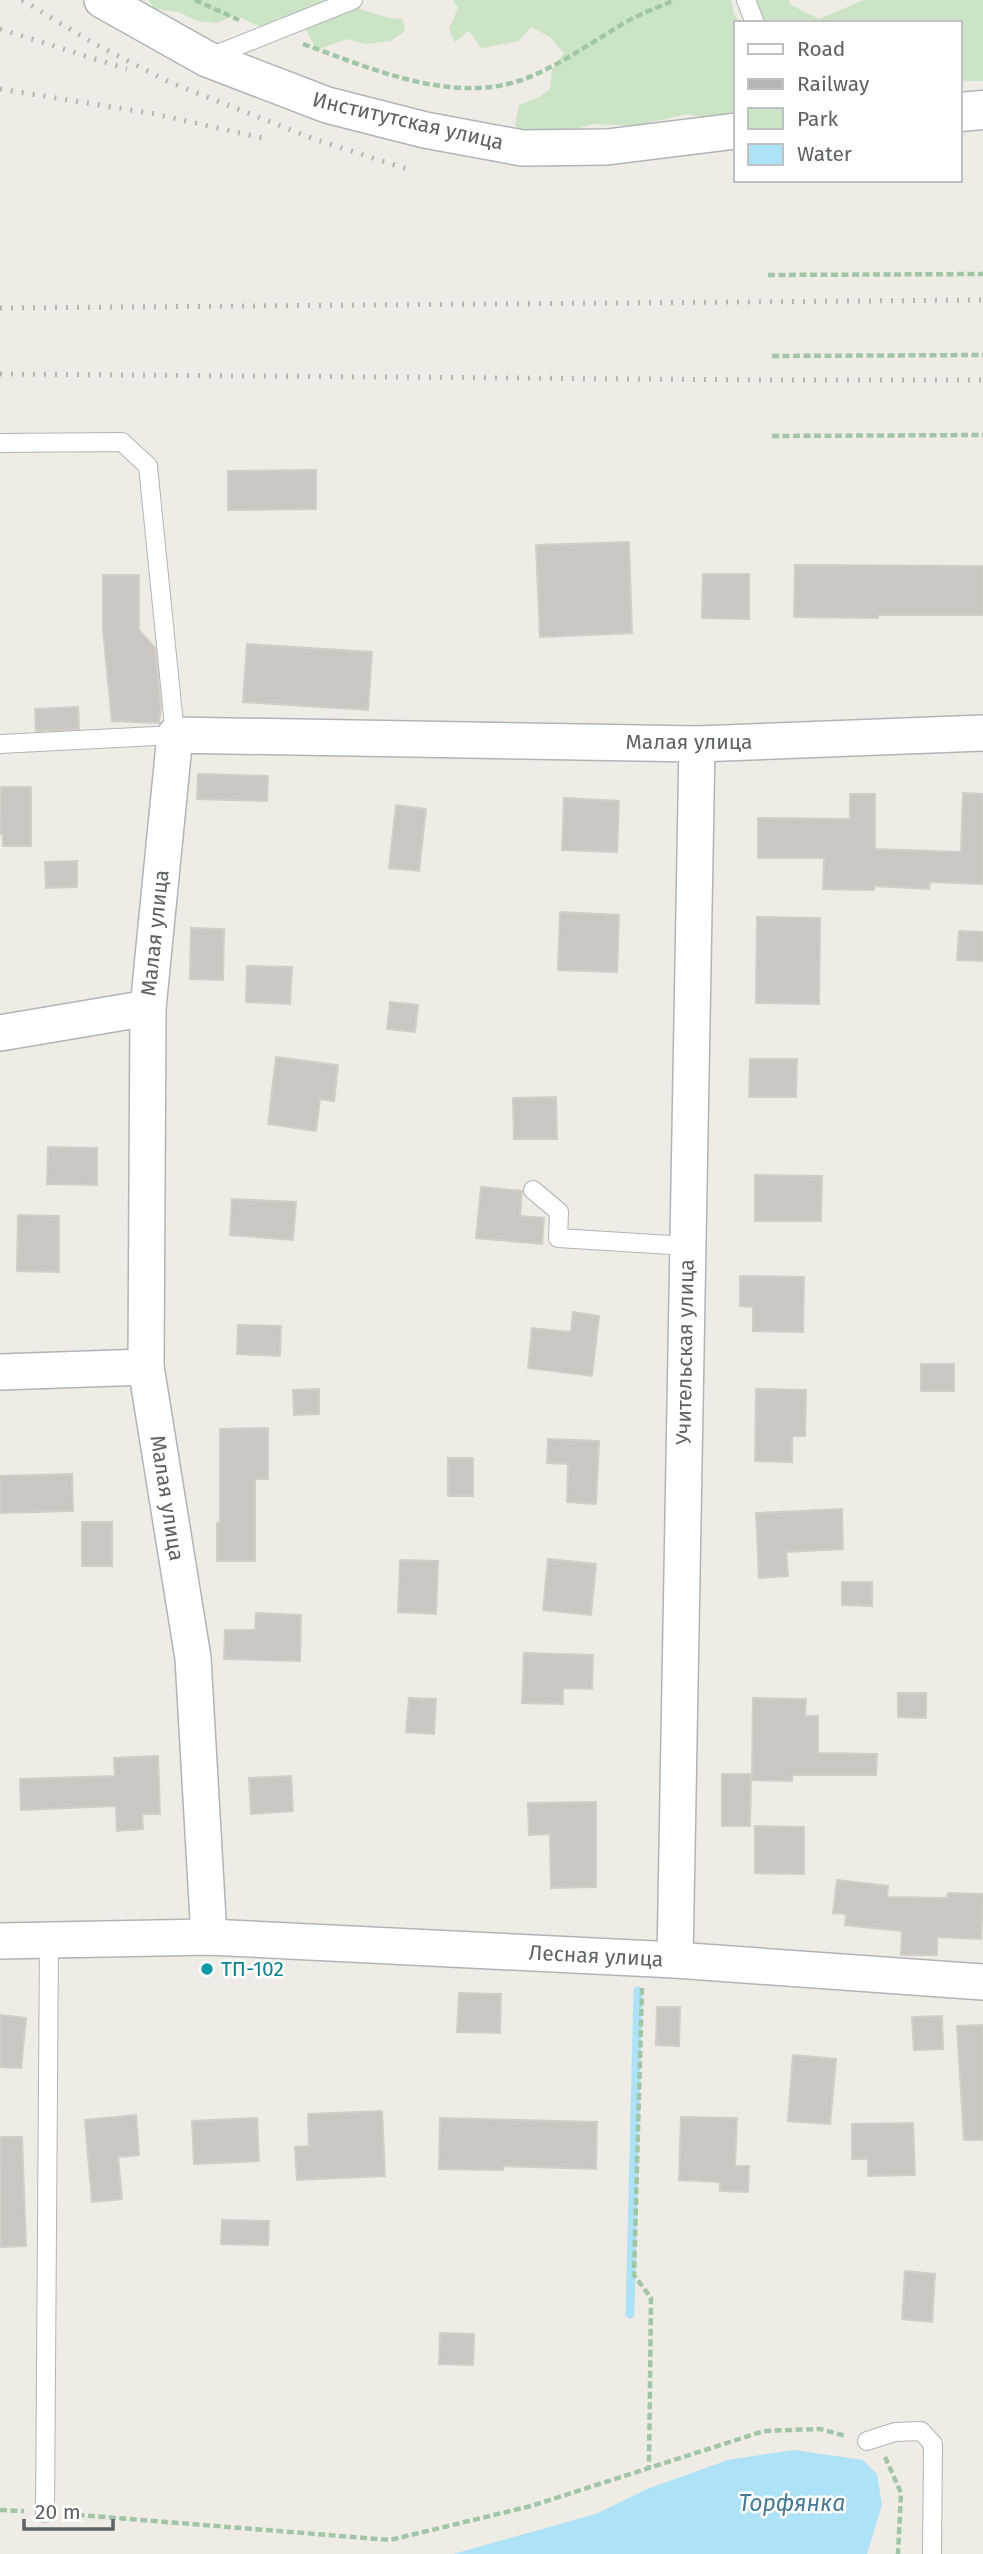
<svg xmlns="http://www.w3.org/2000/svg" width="983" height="2554" viewBox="0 0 983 2554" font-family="'Fira Sans',sans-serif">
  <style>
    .green { fill: #cae4c5 }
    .water { fill: #aee2f7 }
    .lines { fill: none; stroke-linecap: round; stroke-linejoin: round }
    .stream { stroke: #aee2f7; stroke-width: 9 }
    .building { fill: #cac7c3; stroke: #d3cdc5; stroke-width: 2 }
    .service-casing { stroke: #b1b4b7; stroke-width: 20 }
    .minor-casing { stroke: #b1b4b7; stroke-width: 38 }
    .tertiary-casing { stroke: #b1b4b7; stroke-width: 41 }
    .path { stroke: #a1c6a6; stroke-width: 4.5; stroke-dasharray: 7 3.5; stroke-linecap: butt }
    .service { stroke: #fff; stroke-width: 18 }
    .minor { stroke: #fff; stroke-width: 35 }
    .tertiary { stroke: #fff; stroke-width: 38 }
    .rail { stroke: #b4b5b5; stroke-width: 5; stroke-dasharray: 2 9; stroke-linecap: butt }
    .culture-dot { fill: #0f9aa8; stroke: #fff; stroke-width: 2.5 }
    .labels { text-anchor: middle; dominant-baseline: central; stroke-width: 5; stroke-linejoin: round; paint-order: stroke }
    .street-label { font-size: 21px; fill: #5e6265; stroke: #fff }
    .culture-label { font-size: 21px; fill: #0d838f; stroke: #fff; text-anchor: start }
    .water-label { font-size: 23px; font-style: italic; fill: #457997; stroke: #fff }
  </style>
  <rect width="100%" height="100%" fill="#efece6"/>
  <!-- green -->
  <g class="green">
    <path d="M 148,0 L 361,0 L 360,9 L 389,18 L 403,19 L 405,31 L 391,41 L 365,44 L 347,39 L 317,50 L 297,14 L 279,18 L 261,27 L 235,15 L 217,23 L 197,21 L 179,12 L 155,9 Z"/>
    <path d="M 453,0 L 731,0 L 734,13 L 739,23 L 736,23 L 736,111 L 704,118 L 688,114 L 634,126 L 594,124 L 572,130 L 554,142 L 526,141 L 515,125 L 519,105 L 539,97 L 550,89 L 552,70 L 564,53 L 550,37 L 531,27 L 519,41 L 481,48 L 469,31 L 455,42 L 449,29 L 458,8 Z"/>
    <path d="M 754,0 L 789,0 L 791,5 L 819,19 L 864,0 L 983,0 L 983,81 L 960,81 L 960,23 L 765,23 Z"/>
  </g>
  <!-- water -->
  <path class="water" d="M 794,2450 L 863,2460 L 877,2474 L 882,2505 L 867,2554 L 453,2554 L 596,2514 L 647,2489 L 728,2460 Z"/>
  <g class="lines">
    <!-- stream -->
    <path class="stream" d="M 630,2314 L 638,1991"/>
  </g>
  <!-- building -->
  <g class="building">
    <path d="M 316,470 L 316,509 L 228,510 L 228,471 Z"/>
    <path d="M 629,542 L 632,633 L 540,637 L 536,545 Z"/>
    <path d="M 795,565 L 983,566 L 983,615 L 878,615 L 878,618 L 794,617 Z"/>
    <path d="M 703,574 L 749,574 L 749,619 L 702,618 Z"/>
    <path d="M 103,575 L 139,575 L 139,630 L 155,648 L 161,708 L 159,723 L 112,721 L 103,630 Z"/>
    <path d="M 247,644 L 372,652 L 368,710 L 243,702 Z"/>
    <path d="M 78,707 L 79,729 L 36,731 L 35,709 Z"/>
    <path d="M 198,774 L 268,776 L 267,801 L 197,799 Z"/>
    <path d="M 1,787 L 31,787 L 31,846 L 3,846 L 3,834 L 0,834 Z"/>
    <path d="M 963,793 L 983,794 L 983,884 L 930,882 L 929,889 L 874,886 L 874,890 L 823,889 L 824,858 L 758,858 L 758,818 L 850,819 L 850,794 L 875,794 L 875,849 L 961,852 Z"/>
    <path d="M 564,798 L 619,801 L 617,852 L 562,850 Z"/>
    <path d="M 396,805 L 426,809 L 419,871 L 389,868 Z"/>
    <path d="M 77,861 L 77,887 L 46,888 L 45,862 Z"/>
    <path d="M 560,912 L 619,915 L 617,972 L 558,970 Z"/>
    <path d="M 757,917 L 820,918 L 819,1004 L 756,1003 Z"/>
    <path d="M 191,928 L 224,929 L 223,980 L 190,979 Z"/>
    <path d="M 959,931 L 983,932 L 983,961 L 957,960 Z"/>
    <path d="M 247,966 L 292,967 L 290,1004 L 246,1002 Z"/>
    <path d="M 390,1002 L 418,1005 L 415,1032 L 387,1029 Z"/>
    <path d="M 276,1057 L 338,1065 L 334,1101 L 320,1099 L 316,1131 L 268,1124 Z"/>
    <path d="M 750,1059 L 797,1059 L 796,1097 L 749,1097 Z"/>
    <path d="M 556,1097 L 557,1139 L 514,1139 L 513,1098 Z"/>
    <path d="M 48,1147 L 97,1148 L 97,1185 L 47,1184 Z"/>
    <path d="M 755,1175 L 822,1176 L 821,1221 L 755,1221 Z"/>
    <path d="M 481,1187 L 522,1191 L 520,1216 L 544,1218 L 542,1244 L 476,1238 Z"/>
    <path d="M 232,1199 L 296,1202 L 293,1240 L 230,1235 Z"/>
    <path d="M 18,1215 L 59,1216 L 59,1272 L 17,1271 Z"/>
    <path d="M 740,1276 L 804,1277 L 803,1332 L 753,1331 L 753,1307 L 740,1306 Z"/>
    <path d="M 573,1312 L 599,1316 L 592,1376 L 528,1368 L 532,1328 L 571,1332 Z"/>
    <path d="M 238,1325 L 281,1326 L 280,1356 L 237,1354 Z"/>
    <rect x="921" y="1364" width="33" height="27"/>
    <path d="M 319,1389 L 319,1414 L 294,1415 L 293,1390 Z"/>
    <path d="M 756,1389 L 806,1390 L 805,1436 L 792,1436 L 792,1462 L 755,1461 Z"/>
    <path d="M 268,1428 L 268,1479 L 255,1479 L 255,1561 L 217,1561 L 217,1523 L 220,1523 L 220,1429 Z"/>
    <path d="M 548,1439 L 599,1441 L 596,1504 L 567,1502 L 568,1464 L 547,1463 Z"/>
    <rect x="448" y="1458" width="25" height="38"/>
    <path d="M 72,1474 L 73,1511 L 0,1513 L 0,1476 Z"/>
    <path d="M 842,1509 L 843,1549 L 786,1552 L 788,1576 L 759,1578 L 756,1513 Z"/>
    <rect x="82" y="1522" width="30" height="44"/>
    <path d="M 548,1559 L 596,1564 L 591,1615 L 543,1610 Z"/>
    <path d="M 400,1560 L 438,1561 L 436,1614 L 398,1612 Z"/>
    <path d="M 842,1582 L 872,1582 L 872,1606 L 842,1605 Z"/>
    <path d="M 256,1613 L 301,1615 L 300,1661 L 224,1659 L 225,1630 L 255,1630 Z"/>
    <path d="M 524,1653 L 593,1655 L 592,1689 L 563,1688 L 563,1704 L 522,1703 Z"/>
    <path d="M 898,1693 L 926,1693 L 926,1718 L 898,1717 Z"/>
    <path d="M 409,1698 L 436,1699 L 434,1734 L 406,1732 Z"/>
    <path d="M 753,1698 L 806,1699 L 805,1716 L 818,1716 L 818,1753 L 877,1754 L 876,1775 L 792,1775 L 792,1781 L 752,1780 Z"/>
    <path d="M 158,1756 L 160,1814 L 142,1814 L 143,1829 L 117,1831 L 116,1806 L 21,1810 L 20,1779 L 115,1776 L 114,1758 Z"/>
    <path d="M 722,1774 L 751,1774 L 750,1826 L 722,1826 Z"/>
    <path d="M 291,1776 L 293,1811 L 251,1814 L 249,1778 Z"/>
    <path d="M 596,1802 L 596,1887 L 551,1888 L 550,1834 L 529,1835 L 528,1803 Z"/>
    <path d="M 755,1826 L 804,1827 L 804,1874 L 755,1873 Z"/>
    <path d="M 837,1880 L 888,1886 L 887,1897 L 947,1898 L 948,1893 L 983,1894 L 981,1939 L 937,1937 L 937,1955 L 901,1955 L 902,1931 L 845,1925 L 846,1914 L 833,1913 Z"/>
    <path d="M 459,1993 L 501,1994 L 500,2033 L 457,2032 Z"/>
    <path d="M 657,2007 L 680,2007 L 679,2046 L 656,2045 Z"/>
    <path d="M 0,2015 L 26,2018 L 21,2068 L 0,2067 Z"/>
    <path d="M 942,2016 L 943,2049 L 914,2050 L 912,2017 Z"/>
    <path d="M 983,2025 L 983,2140 L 964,2140 L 957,2026 Z"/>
    <path d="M 793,2055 L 836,2059 L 830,2124 L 788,2121 Z"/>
    <path d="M 382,2111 L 385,2176 L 297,2180 L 295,2147 L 309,2146 L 308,2114 Z"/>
    <path d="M 136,2115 L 139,2155 L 118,2157 L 122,2199 L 92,2202 L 85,2120 Z"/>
    <path d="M 681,2117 L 737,2118 L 735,2166 L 749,2166 L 748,2192 L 720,2191 L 720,2182 L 679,2180 Z"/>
    <path d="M 257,2118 L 259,2161 L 194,2164 L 192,2121 Z"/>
    <path d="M 440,2118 L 597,2122 L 596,2169 L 503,2166 L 503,2170 L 439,2169 Z"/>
    <path d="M 913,2123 L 915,2175 L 868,2176 L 868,2159 L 852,2159 L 852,2124 Z"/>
    <path d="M 0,2137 L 22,2137 L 26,2246 L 1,2247 Z"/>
    <path d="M 222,2220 L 269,2221 L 268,2245 L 221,2244 Z"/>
    <path d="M 905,2271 L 935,2274 L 932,2322 L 902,2319 Z"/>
    <path d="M 440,2333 L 474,2334 L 473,2365 L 439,2364 Z"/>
  </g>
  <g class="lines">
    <defs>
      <g id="service">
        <path d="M 746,0 L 755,23"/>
        <path d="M 210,57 L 353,0"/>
        <path d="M 0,443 L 122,442 L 148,466 L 175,735 L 0,744"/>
        <path d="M 533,1190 L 559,1212 L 558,1238 L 687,1246"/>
        <path d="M 867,2441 L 895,2432 L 921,2431 L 933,2444 L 932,2554"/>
        <path d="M 45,2513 L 49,1940"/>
      </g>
      <g id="minor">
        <path d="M 102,0 L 207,59 L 327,105 L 425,130 L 522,148 L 607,147 L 736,131"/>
        <path d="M 0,1033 L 148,1008"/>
        <path d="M 0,1372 L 146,1367"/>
        <path d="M 209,1937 L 193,1658 L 146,1367 L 148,1008 L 175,735 L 697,744 L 983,733"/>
        <path d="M 0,1941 L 209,1937 L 675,1960 L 983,1982"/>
        <path d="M 675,1960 L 697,744"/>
      </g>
      <path id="tertiary" d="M 960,112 L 983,110"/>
    </defs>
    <!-- service casing -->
    <use href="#service" class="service-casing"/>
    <!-- minor casing -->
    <use href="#minor" class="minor-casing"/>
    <!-- tertiary casing -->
    <use href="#tertiary" class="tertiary-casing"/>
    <!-- path -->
    <g class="path">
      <path d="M 195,0 L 239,20"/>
      <path d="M 303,44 C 373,69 460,109 534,75 C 568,60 595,40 626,22 C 642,13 659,7 675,0"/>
      <path d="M 768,275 L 983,274"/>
      <path d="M 772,356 L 983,355"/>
      <path d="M 772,436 L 983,435"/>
      <path d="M 642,1988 L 634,2275 L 651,2298 L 649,2467"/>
      <path d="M 885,2457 L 901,2493 L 898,2554"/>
      <path d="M 0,2510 L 24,2511"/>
      <path d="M 67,2514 L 390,2540 L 531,2506 L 764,2431 L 820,2429 L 846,2436"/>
    </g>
    <!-- service -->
    <use href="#service" class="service"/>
    <!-- minor -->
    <use href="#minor" class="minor"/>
    <!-- tertiary -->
    <use href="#tertiary" class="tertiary"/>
    <!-- rail -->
    <g class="rail">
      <path d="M 22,0 L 93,43 L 169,82 L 314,139 L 413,171"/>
      <path d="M 0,29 L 127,69"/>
      <path d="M 0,89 L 155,114 L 267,139"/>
      <path d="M 0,308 L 983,300"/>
      <path d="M 0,374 L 768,380 L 983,380"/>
    </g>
  </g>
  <!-- markers -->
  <circle class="culture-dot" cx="207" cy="1969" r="7"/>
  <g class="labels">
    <!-- street labels -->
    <g class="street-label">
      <text transform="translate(408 121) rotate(13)">Институтская улица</text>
      <text x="689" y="742">Малая улица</text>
      <text transform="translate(155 933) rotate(-84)">Малая улица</text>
      <text transform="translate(685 1352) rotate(-89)">Учительская улица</text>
      <text transform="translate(167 1498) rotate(81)">Малая улица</text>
      <text transform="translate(596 1956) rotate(3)">Лесная улица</text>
    </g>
    <!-- culture labels -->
    <g class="culture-label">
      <text x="221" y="1969">ТП-102</text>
    </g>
    <!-- water labels -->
    <g class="water-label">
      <text x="792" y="2503">Торфянка</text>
    </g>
  </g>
  <!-- legend -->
  <rect x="734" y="21" width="228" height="161" fill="#ffffff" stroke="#bfc0c1" stroke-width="2"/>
  <rect x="748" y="44" width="35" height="10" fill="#ffffff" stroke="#bfc0c1" stroke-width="2"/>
  <text x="797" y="56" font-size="21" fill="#5e6265">Road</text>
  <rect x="748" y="79" width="35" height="10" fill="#b4b5b5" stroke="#bfc0c1" stroke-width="2"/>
  <text x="797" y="91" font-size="21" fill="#5e6265">Railway</text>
  <rect x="748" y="108" width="35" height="21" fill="#cae4c5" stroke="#bfc0c1" stroke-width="2"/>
  <text x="797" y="126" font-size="21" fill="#5e6265">Park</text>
  <rect x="748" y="144" width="35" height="21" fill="#aee2f7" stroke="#bfc0c1" stroke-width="2"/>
  <text x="797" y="161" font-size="21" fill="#5e6265">Water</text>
  <!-- scale -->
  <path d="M24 2519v10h89v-10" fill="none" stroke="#5e6265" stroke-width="3.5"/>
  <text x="35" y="2519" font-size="21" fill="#5e6265" stroke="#ffffff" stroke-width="5" paint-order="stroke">20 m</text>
</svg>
